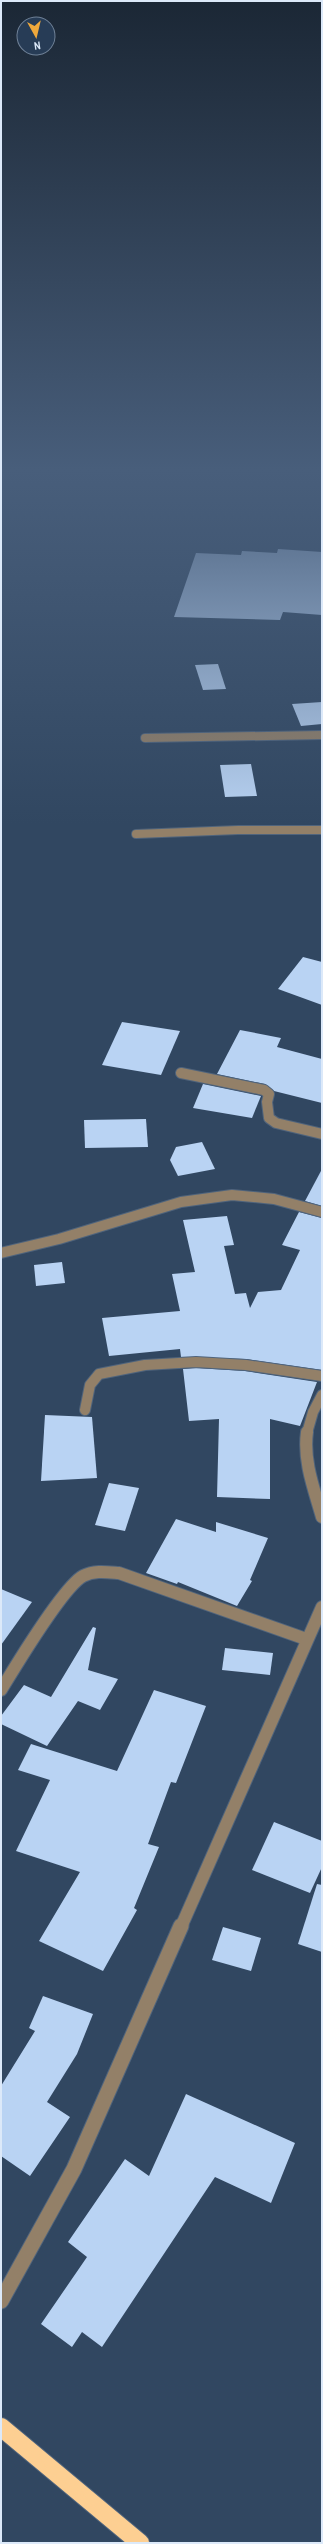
<svg xmlns="http://www.w3.org/2000/svg" width="323" height="2544" viewBox="0 0 323 2544" font-family="'Archivo Narrow',sans-serif">
  <style>
    .building { fill: #b9d3f3 }
    .lines { fill: none; stroke-linecap: round; stroke-linejoin: round }
    .minor-far3-casing { stroke: #50647c; stroke-width: 10 }
    .minor-far2-casing { stroke: #50647c; stroke-width: 12 }
    .minor-far1-casing { stroke: #50647c; stroke-width: 14 }
    .minor-casing { stroke: #50647c; stroke-width: 17 }
    .highway-casing { stroke: #50647c; stroke-width: 20 }
    .minor-far3 { stroke: #938068; stroke-width: 8 }
    .minor-far2 { stroke: #938068; stroke-width: 10 }
    .minor-far1 { stroke: #938068; stroke-width: 12 }
    .minor { stroke: #938068; stroke-width: 15 }
    .highway { stroke: #fdcf92; stroke-width: 18 }
  </style>
  <rect width="100%" height="100%" fill="#314761"/>
  <!-- building -->
  <g class="building">
    <path d="M 278,549 L 322,552 L 322,615 L 283,612 L 280,620 L 174,617 L 196,553 L 241,555 L 242,551 L 277,553 Z"/>
    <path d="M 218,664 L 226,689 L 203,690 L 195,665 Z"/>
    <path d="M 322,702 L 322,724 L 301,726 L 292,704 Z"/>
    <path d="M 251,764 L 257,796 L 225,797 L 220,765 Z"/>
    <path d="M 303,957 L 322,962 L 322,1005 L 278,989 Z"/>
    <path d="M 122,1022 L 180,1031 L 161,1075 L 102,1065 Z"/>
    <path d="M 240,1030 L 281,1038 L 277,1047 L 322,1059 L 322,1103 L 274,1091 L 265,1084 L 217,1074 Z"/>
    <path d="M 203,1084 L 261,1096 L 252,1118 L 193,1108 Z"/>
    <path d="M 146,1119 L 148,1147 L 85,1148 L 84,1120 Z"/>
    <path d="M 202,1142 L 215,1169 L 178,1176 L 170,1160 L 176,1147 Z"/>
    <path d="M 322,1169 L 322,1206 L 305,1201 Z"/>
    <path d="M 299,1212 L 322,1218 L 322,1370 L 246,1359 L 181,1357 L 180,1349 L 109,1356 L 102,1318 L 180,1311 L 172,1274 L 195,1272 L 183,1220 L 227,1216 L 234,1245 L 224,1246 L 235,1294 L 246,1293 L 250,1308 L 258,1292 L 281,1290 L 300,1250 L 282,1245 Z"/>
    <path d="M 62,1262 L 65,1283 L 36,1286 L 34,1265 Z"/>
    <path d="M 196,1368 L 245,1371 L 317,1382 L 300,1426 L 270,1419 L 270,1499 L 217,1497 L 219,1419 L 189,1421 L 183,1369 Z"/>
    <path d="M 45,1415 L 92,1417 L 97,1478 L 41,1481 Z"/>
    <path d="M 109,1483 L 139,1488 L 125,1531 L 95,1525 Z"/>
    <path d="M 176,1519 L 216,1532 L 216,1522 L 268,1538 L 250,1580 L 252,1581 L 237,1606 L 178,1582 L 177,1584 L 146,1573 Z"/>
    <path d="M 1,1589 L 32,1602 L 1,1645 Z"/>
    <path d="M 93,1627 L 96,1628 L 88,1670 L 118,1679 L 100,1710 L 78,1701 L 47,1746 L 1,1724 L 1,1716 L 24,1685 L 51,1697 Z"/>
    <path d="M 225,1648 L 273,1653 L 270,1675 L 222,1670 Z"/>
    <path d="M 154,1690 L 206,1706 L 176,1783 L 171,1782 L 148,1844 L 159,1847 L 134,1908 L 137,1910 L 103,1971 L 39,1941 L 80,1872 L 16,1851 L 50,1780 L 18,1770 L 31,1744 L 117,1771 Z"/>
    <path d="M 274,1822 L 322,1841 L 322,1867 L 310,1893 L 252,1870 Z"/>
    <path d="M 317,1884 L 322,1885 L 322,1952 L 298,1944 Z"/>
    <path d="M 223,1927 L 261,1938 L 251,1971 L 212,1960 Z"/>
    <path d="M 43,1996 L 93,2014 L 77,2054 L 47,2102 L 70,2117 L 30,2176 L 1,2156 L 1,2086 L 35,2031 L 29,2028 Z"/>
    <path d="M 186,2094 L 295,2143 L 271,2203 L 215,2177 L 102,2347 L 82,2332 L 72,2347 L 41,2324 L 87,2257 L 68,2242 L 125,2159 L 149,2176 Z"/>
  </g>
  <g class="lines">
    <defs>
      <g id="minor-far3">
        <path d="M 145,738 L 322,735"/>
        <path d="M 136,834 L 238,830 L 322,830"/>
      </g>
      <g id="minor-far2">
        <path d="M 181,1073 L 264,1090 L 269,1094 L 267,1102 L 269,1118 L 276,1123 L 322,1134"/>
        <path d="M 1,1253 L 59,1239 L 181,1202 L 232,1195 L 274,1199 L 322,1212"/>
        <path d="M 85,1410 L 90,1385 L 99,1374 L 145,1365 L 196,1362 L 246,1365 L 322,1376"/>
        <path d="M 307,1433 L 313,1412 L 322,1395"/>
      </g>
      <g id="minor-far1">
        <path d="M 307,1432 C 303,1461 314,1489 322,1517"/>
        <path d="M 1,1690 C 15,1667 63,1587 83,1576 C 94,1570 107,1572 119,1573 L 306,1639"/>
        <path d="M 181,1927 L 322,1607"/>
      </g>
      <path id="minor" d="M 1,2301 L 74,2169 L 181,1926"/>
      <path id="highway" d="M 1,2427 L 140,2543"/>
    </defs>
    <!-- minor-far3 casing -->
    <use href="#minor-far3" class="minor-far3-casing"/>
    <!-- minor-far2 casing -->
    <use href="#minor-far2" class="minor-far2-casing"/>
    <!-- minor-far1 casing -->
    <use href="#minor-far1" class="minor-far1-casing"/>
    <!-- minor casing -->
    <use href="#minor" class="minor-casing"/>
    <!-- highway casing -->
    <use href="#highway" class="highway-casing"/>
    <!-- minor-far3 -->
    <use href="#minor-far3" class="minor-far3"/>
    <!-- minor-far2 -->
    <use href="#minor-far2" class="minor-far2"/>
    <!-- minor-far1 -->
    <use href="#minor-far1" class="minor-far1"/>
    <!-- minor -->
    <use href="#minor" class="minor"/>
    <!-- highway -->
    <use href="#highway" class="highway"/>
  </g>
  <!-- sky -->
  <linearGradient id="sky" x2="0" y2="1"><stop stop-color="#1b2735"/><stop offset="0.57" stop-color="#485e7b"/><stop offset="1" stop-color="#485e7b" stop-opacity="0"/></linearGradient>
  <rect width="323" height="824" fill="url(#sky)"/>
  <!-- border -->
  <rect width="323" height="2544" fill="none" stroke="#dce9f9" stroke-width="4"/>
  <!-- north arrow -->
  <g transform="translate(36 36) rotate(172)"><circle r="19" fill="#273c56" stroke="#6f8197"/>
  <path d="M0-3L7 15L0 10L-7 15Z" fill="#eea83c"/>
  <text y="-6" font-size="11" font-weight="bold" text-anchor="middle" fill="#dce9f9">N</text>
  </g>
</svg>
